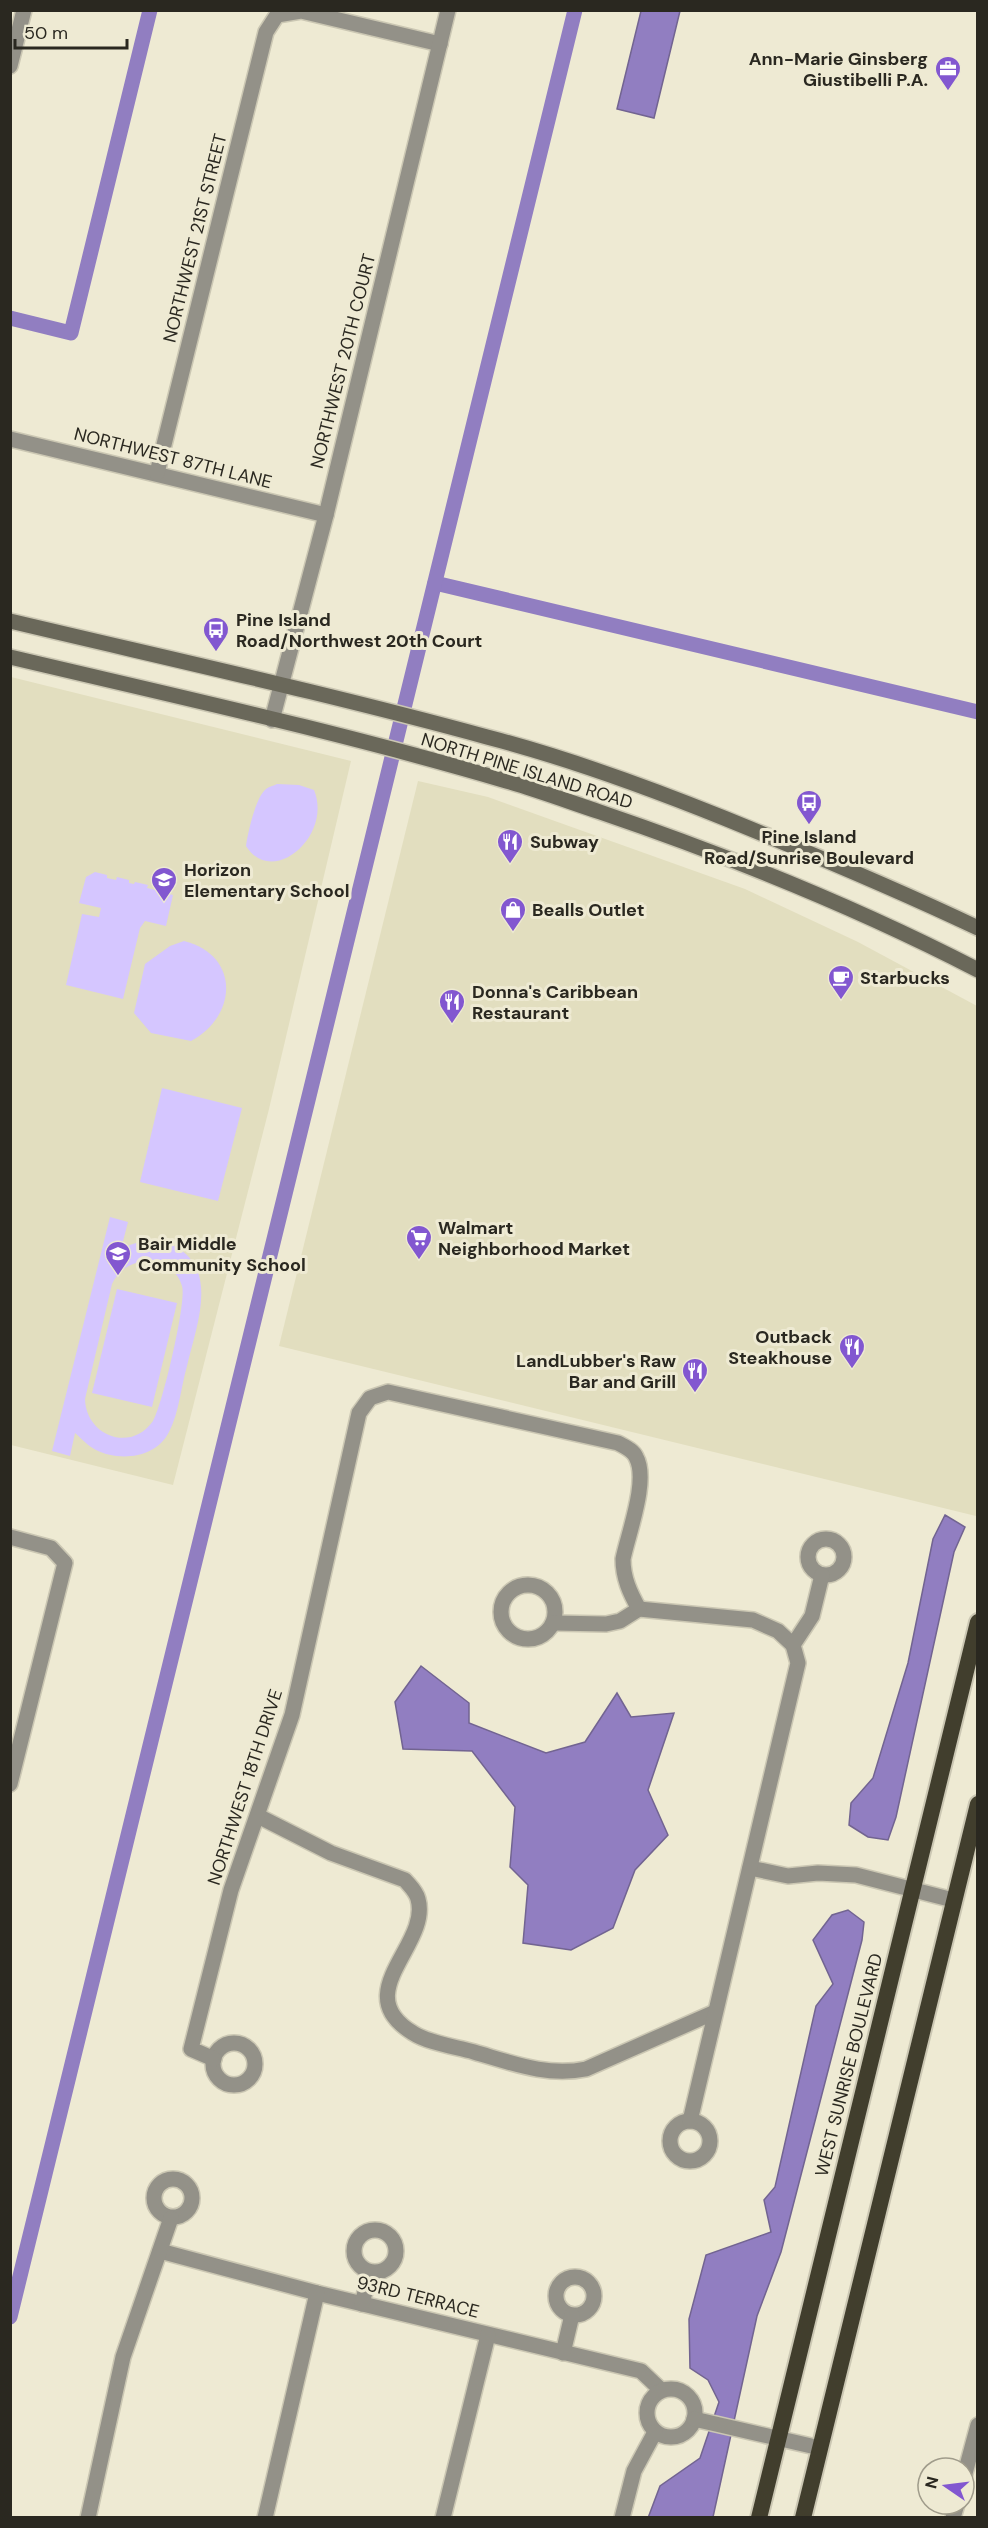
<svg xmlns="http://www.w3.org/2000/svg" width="988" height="2528" viewBox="0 0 988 2528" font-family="'DM Sans',sans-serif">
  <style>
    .built { fill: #e2debf }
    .green { fill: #d5c6ff; fill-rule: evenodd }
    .water { fill: #917ec1; stroke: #726491; stroke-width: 1.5 }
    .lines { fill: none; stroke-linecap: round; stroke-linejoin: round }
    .canal { stroke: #917ec1; stroke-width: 15 }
    .minor-casing { stroke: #cbc7b3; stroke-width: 18 }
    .secondary-casing { stroke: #cbc7b3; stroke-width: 18 }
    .trunk-casing { stroke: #cbc7b3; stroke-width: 20 }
    .minor { stroke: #939188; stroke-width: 15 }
    .secondary { stroke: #6a685a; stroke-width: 15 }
    .trunk { stroke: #413e2d; stroke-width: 16 }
    .labels { text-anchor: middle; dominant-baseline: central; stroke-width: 6; stroke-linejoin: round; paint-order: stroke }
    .poi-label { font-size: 18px; font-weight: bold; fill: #2a2820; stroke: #eeead3; text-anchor: start }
    .street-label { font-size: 18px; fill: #2a2820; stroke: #eeead3 }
  </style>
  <rect width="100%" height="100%" fill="#eeead3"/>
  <!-- built -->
  <g class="built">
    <path d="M 11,677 L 351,761 L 269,1109 L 173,1485 L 11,1445 Z"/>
    <path d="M 418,781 L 488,797 L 745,889 L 858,942 L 977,1006 L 976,1516 L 279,1346 Z"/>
  </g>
  <!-- green -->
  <g class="green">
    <path d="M 277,784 L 299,785 L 314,790 C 333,836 272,888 246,846 C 248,832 255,801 264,791 C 267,787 273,786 277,784 Z"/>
    <path d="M 95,872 L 107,875 L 107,878 L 116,880 L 117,877 L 129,880 L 129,883 L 134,884 L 135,882 L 148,885 L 147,888 L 156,890 L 157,887 L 170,890 L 169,894 L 173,895 L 166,926 L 145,921 L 140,928 L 123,999 L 66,985 L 82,914 L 99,917 L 101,908 L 79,903 L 86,877 Z"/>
    <path d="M 184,941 C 240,955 238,1016 191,1041 L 151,1033 L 134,1013 L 145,964 L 170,946 Z"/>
    <path d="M 162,1088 L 242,1108 L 218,1201 L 140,1182 Z"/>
    <path d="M 110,1217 L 128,1222 L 121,1249 C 137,1241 156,1237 174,1246 C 220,1269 196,1327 187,1366 C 181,1387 179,1413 169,1432 C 156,1458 120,1462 96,1450 C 88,1446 82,1439 75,1433 L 70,1456 L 52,1451 ZM 147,1261 C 163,1263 177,1269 182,1286 C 187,1301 162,1407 153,1421 C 131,1453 86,1436 85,1399 L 112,1284 C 119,1269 132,1262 147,1261 Z"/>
    <path d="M 117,1289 L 177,1303 L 152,1407 L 92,1393 Z"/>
  </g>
  <!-- water -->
  <g class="water">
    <path d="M 641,11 L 680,11 L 654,118 L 617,109 Z"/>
    <path d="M 945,1515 L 965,1527 L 954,1552 L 896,1817 L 888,1840 L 868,1837 L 849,1825 L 851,1803 L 873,1778 L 908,1663 L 933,1539 Z"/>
    <path d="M 421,1666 L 469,1703 L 469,1723 L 546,1753 L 585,1742 L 617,1693 L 631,1717 L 674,1713 L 648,1790 L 668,1835 L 635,1870 L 613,1928 L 571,1950 L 523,1943 L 528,1885 L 510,1867 L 515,1807 L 472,1751 L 403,1749 L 395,1702 Z"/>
    <path d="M 848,1910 L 864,1922 L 862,1940 L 781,2252 L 757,2316 L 713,2517 L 648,2518 L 660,2486 L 700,2458 L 719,2402 L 708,2380 L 690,2368 L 689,2319 L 706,2255 L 771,2232 L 764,2200 L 775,2187 L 816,2006 L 833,1984 L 813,1940 L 832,1915 Z"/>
  </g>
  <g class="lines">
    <!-- canal -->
    <g class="canal">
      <path d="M 10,318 L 71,333 L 150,10"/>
      <path d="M 435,583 L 978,712"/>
      <path d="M 10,2317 L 575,10"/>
    </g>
    <defs>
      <g id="minor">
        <path d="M 10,66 L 24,10"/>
        <path d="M 10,439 L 326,515"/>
        <path d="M 157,473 L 266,32 L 277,15 L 301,11 L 440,44"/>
        <path d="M 272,720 L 326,515 L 448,10"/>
        <path d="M 10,1537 L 51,1548 L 65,1563 L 10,1784"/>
        <circle cx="826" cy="1557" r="18"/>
        <circle cx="528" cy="1612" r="27"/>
        <path d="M 554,1623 L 606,1624 L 620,1621 L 639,1609 L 753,1620 L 778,1631 L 793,1645"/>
        <path d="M 258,1816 L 331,1853 L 405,1880 C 410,1886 416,1891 418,1899 C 431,1945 347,1993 413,2033 C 428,2043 457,2047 474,2052 C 512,2063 547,2077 586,2069 L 715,2012"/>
        <path d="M 750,1868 L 788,1876 L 818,1873 L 856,1875 L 953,1900"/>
        <circle cx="234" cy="2064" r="21"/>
        <path d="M 214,2059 L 191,2049 L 231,1890 L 292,1715 L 359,1413 L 370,1398 L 388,1392 L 618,1443 C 625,1447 633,1450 636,1457 C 649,1480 628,1534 623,1559 C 623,1578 630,1593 639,1609"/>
        <circle cx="690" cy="2141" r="20"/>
        <path d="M 690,2121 L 798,1663 L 793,1645 L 812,1616 L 822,1575"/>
        <circle cx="173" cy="2198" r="19"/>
        <circle cx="375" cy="2251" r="21"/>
        <path d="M 160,2251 L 317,2293 L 641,2371 L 661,2390"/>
        <circle cx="575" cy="2296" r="19"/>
        <path d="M 362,2304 L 370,2272"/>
        <path d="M 563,2353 L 572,2315"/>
        <circle cx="671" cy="2413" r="24"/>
        <path d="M 694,2419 L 820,2448"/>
        <path d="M 964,2477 L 978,2425"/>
        <path d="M 88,2518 L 123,2357 L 171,2218"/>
        <path d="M 265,2518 L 317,2293"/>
        <path d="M 443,2518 L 488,2335"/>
        <path d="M 622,2518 L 634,2471 L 655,2432"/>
        <path d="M 953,2518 L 957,2504"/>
      </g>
      <g id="secondary">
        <path d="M 10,621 C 170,659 330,694 487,737 C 568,758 647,787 724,818 C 810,853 894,888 978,928"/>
        <path d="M 10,657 C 175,696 340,732 503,780 C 535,789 567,801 600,812 C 729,856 856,907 978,970"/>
      </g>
      <g id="trunk">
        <path d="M 759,2518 L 978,1622"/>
        <path d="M 803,2518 L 978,1804"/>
      </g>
    </defs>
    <!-- minor casing -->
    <use href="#minor" class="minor-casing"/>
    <!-- secondary casing -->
    <use href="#secondary" class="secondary-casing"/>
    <!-- trunk casing -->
    <use href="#trunk" class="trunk-casing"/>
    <!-- minor -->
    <use href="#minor" class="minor"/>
    <!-- secondary -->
    <use href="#secondary" class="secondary"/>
    <!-- trunk -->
    <use href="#trunk" class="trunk"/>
  </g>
  <!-- icons -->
  <defs>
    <symbol id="office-pin" viewBox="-11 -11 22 30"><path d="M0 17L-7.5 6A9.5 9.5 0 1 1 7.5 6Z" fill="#8257d0" stroke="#eeead3"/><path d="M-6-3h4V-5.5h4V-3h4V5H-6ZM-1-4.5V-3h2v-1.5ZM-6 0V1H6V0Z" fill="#fff"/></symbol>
    <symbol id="bus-pin" viewBox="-11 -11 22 30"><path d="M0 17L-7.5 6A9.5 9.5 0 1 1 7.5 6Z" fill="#8257d0" stroke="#eeead3"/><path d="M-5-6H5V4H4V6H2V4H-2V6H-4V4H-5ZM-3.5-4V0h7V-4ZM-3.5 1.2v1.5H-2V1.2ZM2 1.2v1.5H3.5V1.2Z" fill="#fff"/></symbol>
    <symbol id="restaurant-pin" viewBox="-11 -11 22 30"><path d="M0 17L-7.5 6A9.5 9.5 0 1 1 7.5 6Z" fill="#8257d0" stroke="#eeead3"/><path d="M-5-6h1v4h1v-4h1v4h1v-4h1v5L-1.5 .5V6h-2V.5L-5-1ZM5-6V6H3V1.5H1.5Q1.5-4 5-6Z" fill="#fff"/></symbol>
    <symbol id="school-pin" viewBox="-11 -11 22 30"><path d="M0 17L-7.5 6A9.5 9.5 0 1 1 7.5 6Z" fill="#8257d0" stroke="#eeead3"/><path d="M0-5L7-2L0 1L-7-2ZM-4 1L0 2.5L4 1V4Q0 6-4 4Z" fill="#fff"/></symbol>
    <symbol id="shop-pin" viewBox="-11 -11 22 30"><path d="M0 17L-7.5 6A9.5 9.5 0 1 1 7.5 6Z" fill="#8257d0" stroke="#eeead3"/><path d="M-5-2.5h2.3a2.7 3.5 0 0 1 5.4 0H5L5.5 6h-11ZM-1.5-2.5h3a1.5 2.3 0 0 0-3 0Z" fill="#fff"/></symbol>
    <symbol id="cafe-pin" viewBox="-11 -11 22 30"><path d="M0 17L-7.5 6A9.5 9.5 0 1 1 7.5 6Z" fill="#8257d0" stroke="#eeead3"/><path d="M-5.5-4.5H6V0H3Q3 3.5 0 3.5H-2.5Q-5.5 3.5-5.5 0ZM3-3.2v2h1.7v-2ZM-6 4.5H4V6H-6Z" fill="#fff"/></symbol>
    <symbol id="supermarket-pin" viewBox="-11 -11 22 30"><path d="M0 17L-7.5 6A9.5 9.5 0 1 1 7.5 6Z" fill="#8257d0" stroke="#eeead3"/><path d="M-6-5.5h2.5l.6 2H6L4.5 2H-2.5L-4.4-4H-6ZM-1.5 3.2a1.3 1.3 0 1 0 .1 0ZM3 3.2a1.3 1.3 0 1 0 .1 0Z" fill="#fff"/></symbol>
  </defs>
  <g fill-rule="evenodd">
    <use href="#office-pin" x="933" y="54" width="30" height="40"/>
    <use href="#bus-pin" x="201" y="615" width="30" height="40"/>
    <use href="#bus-pin" x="794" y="788" width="30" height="40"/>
    <use href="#restaurant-pin" x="495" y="827" width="30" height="40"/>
    <use href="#school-pin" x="149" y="865" width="30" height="40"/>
    <use href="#shop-pin" x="498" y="895" width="30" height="40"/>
    <use href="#cafe-pin" x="826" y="963" width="30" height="40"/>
    <use href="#restaurant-pin" x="437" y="987" width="30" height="40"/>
    <use href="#supermarket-pin" x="404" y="1223" width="30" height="40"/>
    <use href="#school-pin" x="103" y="1239" width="30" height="40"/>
    <use href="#restaurant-pin" x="837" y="1332" width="30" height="40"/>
    <use href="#restaurant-pin" x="680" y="1356" width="30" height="40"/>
  </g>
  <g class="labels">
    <!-- poi labels -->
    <g class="poi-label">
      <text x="928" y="59" text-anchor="end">Ann-Marie Ginsberg<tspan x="928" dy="21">Giustibelli P.A.</tspan></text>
      <text x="236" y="620">Pine Island<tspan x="236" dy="21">Road/Northwest 20th Court</tspan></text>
      <text x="809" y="837" text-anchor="middle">Pine Island<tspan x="809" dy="21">Road/Sunrise Boulevard</tspan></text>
      <text x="530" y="842">Subway</text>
      <text x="184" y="870">Horizon<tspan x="184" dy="21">Elementary School</tspan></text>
      <text x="532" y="910">Bealls Outlet</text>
      <text x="860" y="978">Starbucks</text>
      <text x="472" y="992">Donna's Caribbean<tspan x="472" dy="21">Restaurant</tspan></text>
      <text x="438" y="1228">Walmart<tspan x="438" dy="21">Neighborhood Market</tspan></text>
      <text x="138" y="1244">Bair Middle<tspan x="138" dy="21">Community School</tspan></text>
      <text x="832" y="1337" text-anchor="end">Outback<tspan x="832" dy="21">Steakhouse</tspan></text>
      <text x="676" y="1361" text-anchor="end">LandLubber's Raw<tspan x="676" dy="21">Bar and Grill</tspan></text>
    </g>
    <!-- street labels -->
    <g class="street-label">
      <text transform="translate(195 238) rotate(-76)">NORTHWEST 21ST STREET</text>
      <text transform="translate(343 361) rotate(-76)">NORTHWEST 20TH COURT</text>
      <text transform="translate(173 458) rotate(14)">NORTHWEST 87TH LANE</text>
      <text transform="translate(527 771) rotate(17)">NORTH PINE ISLAND ROAD</text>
      <text transform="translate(245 1787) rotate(-72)">NORTHWEST 18TH DRIVE</text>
      <text transform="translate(849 2065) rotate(-76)">WEST SUNRISE BOULEVARD</text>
      <text transform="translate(418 2297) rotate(14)">93RD TERRACE</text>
    </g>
  </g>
  <!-- border -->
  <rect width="988" height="2528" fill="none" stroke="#2a2820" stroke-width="24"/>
  <!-- north arrow -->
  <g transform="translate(946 2486) rotate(284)"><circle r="28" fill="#eeead3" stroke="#a09c8b" stroke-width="1.5"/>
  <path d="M0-4.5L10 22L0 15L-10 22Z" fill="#8257d0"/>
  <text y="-9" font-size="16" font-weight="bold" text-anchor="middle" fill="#2a2820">N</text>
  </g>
  <!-- scale -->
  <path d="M15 39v9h112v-9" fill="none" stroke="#2a2820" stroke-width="3"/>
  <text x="24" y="39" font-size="18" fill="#2a2820" stroke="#eeead3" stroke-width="4.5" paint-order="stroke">50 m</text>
</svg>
